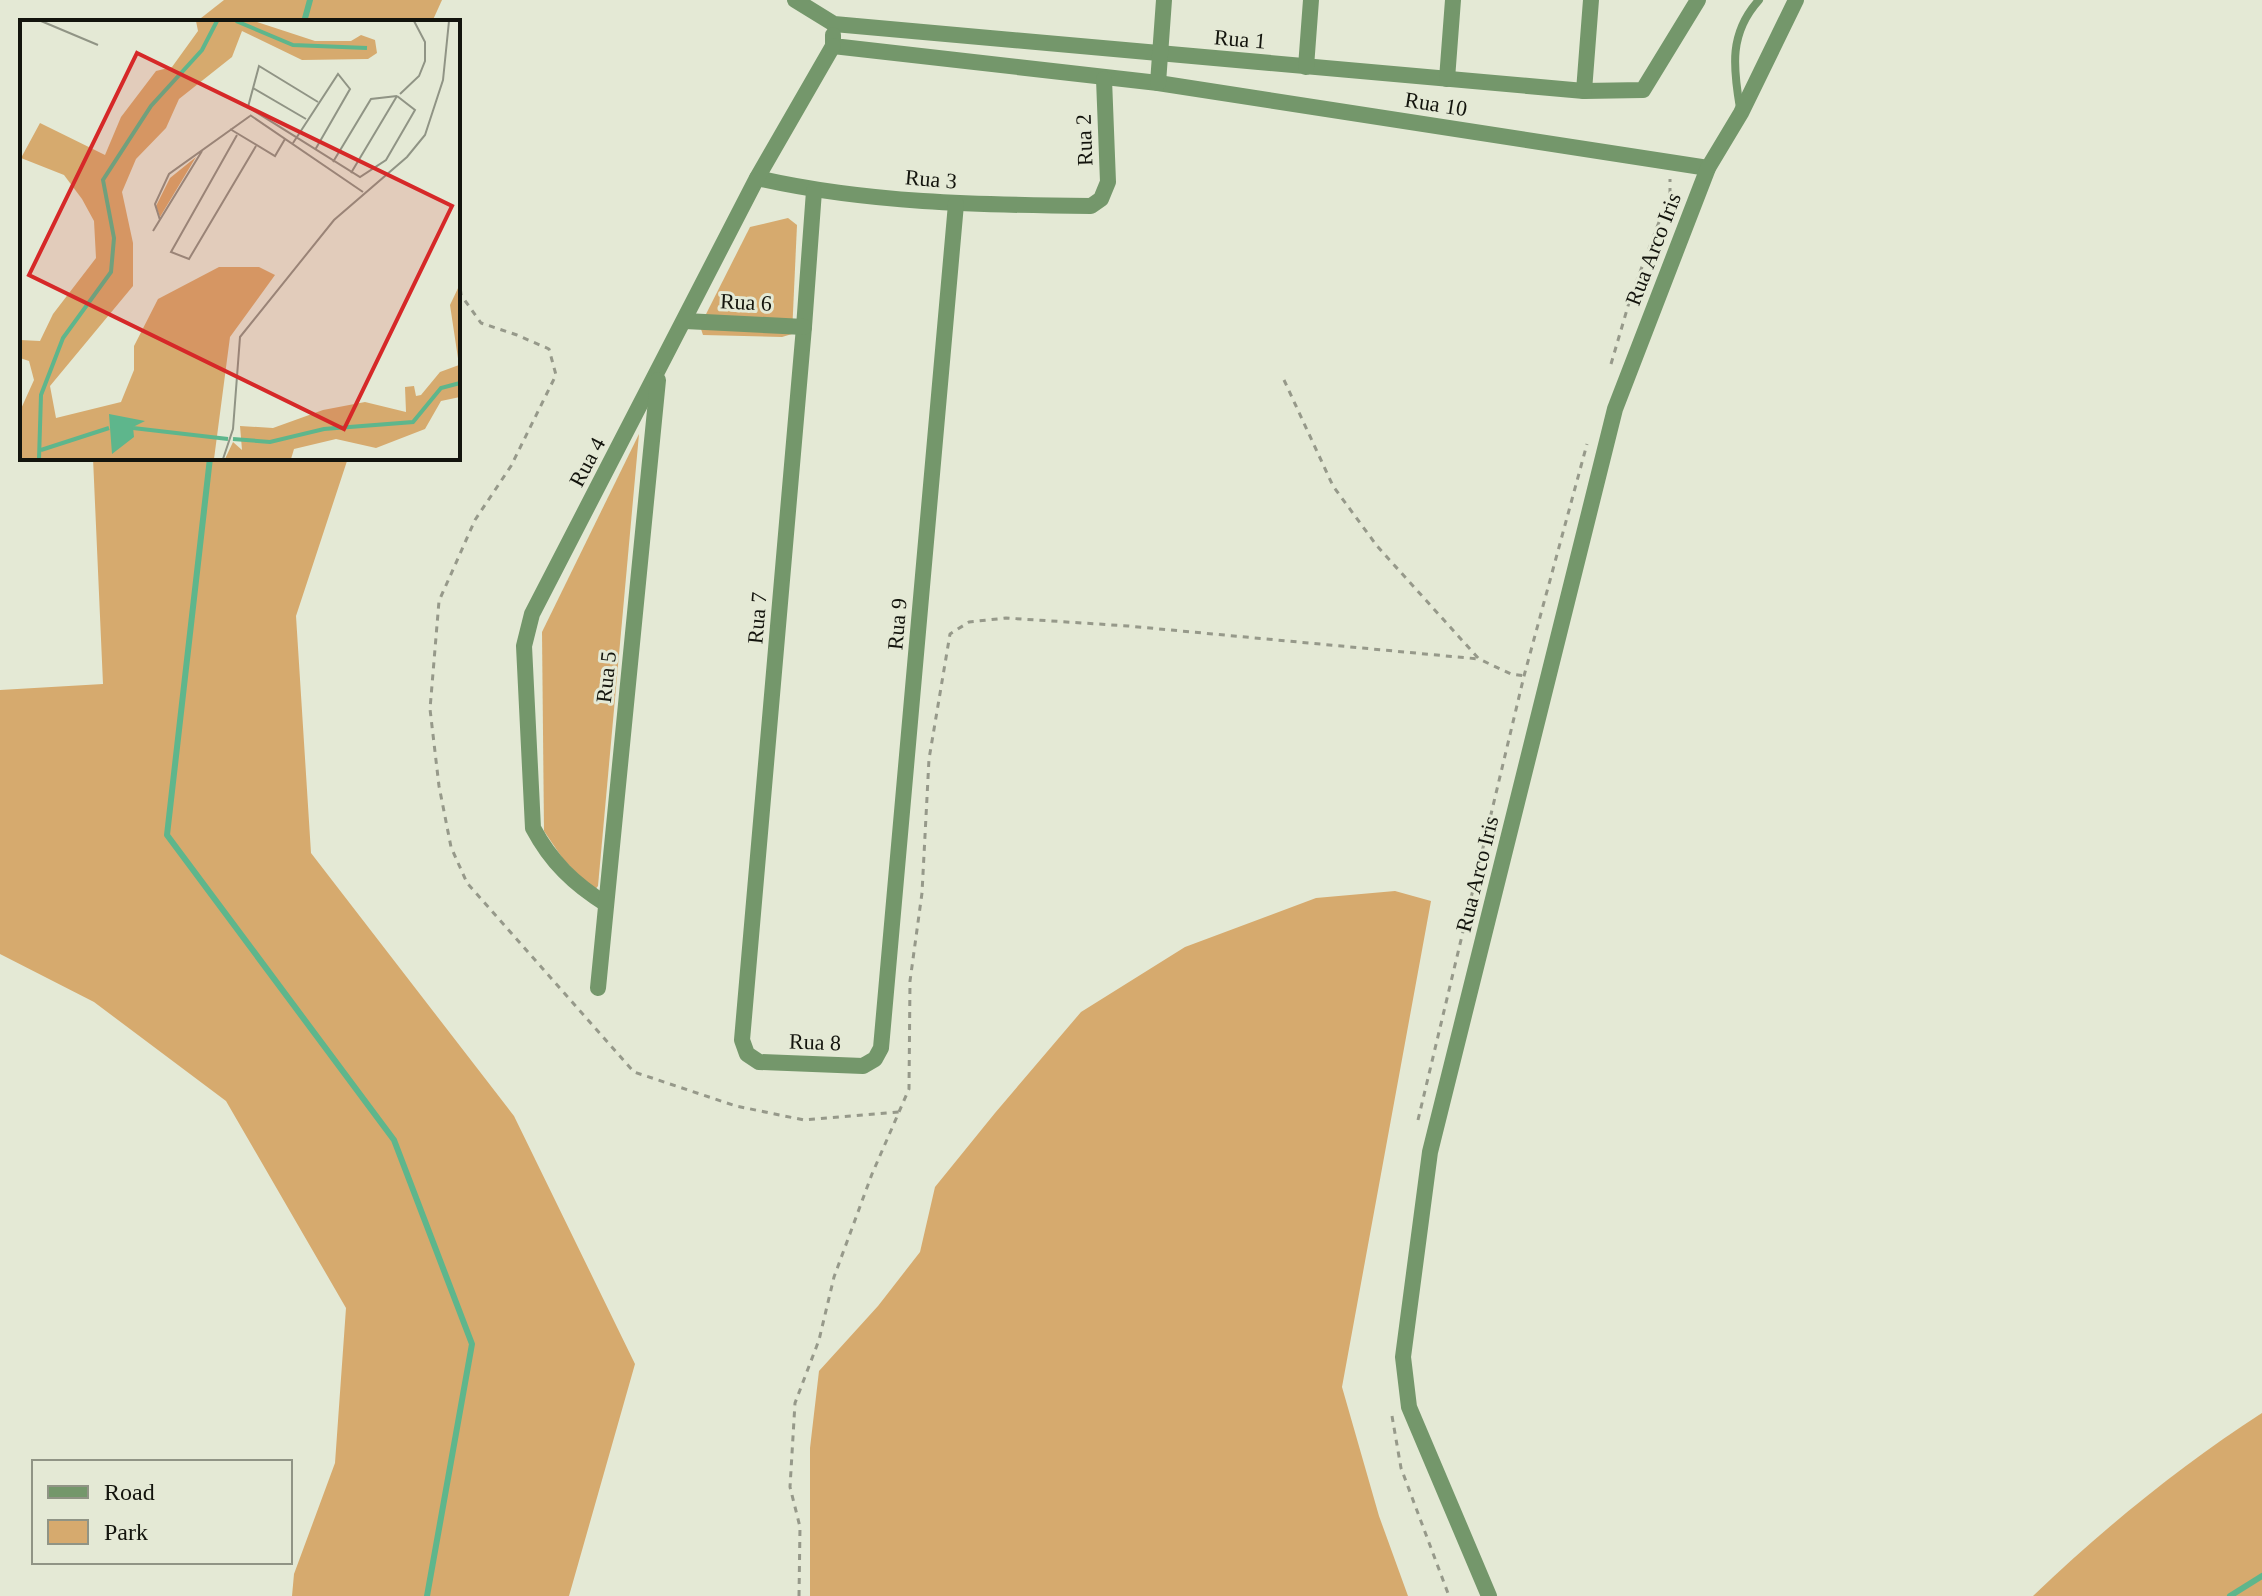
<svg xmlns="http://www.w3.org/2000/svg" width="2262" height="1596" viewBox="0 0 2262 1596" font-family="Georgia,serif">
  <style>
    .green { fill: #d6aa6e }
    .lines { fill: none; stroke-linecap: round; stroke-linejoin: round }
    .stream { stroke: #5eb68c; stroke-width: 6 }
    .path { stroke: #96998a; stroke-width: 3; stroke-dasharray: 6 6; stroke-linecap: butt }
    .service { stroke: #74976b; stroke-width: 8 }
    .minor { stroke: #74976b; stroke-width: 16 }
    .labels { text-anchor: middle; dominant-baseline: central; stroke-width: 6; stroke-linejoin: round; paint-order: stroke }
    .street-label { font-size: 22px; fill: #13140d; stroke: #e4e9d5 }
    .inset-river { fill: none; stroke: #5eb68c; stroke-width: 4 }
    .inset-road { fill: none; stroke: #909485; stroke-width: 2 }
    .view { fill: #d62828; fill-opacity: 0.15; stroke: #d62828; stroke-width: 4 }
    .inset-edge { fill: none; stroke: #13140d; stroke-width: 4 }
  </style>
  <rect width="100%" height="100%" fill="#e4e9d5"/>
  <!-- green -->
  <g class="green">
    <path d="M 224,0 L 442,0 L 432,22 L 196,22 Z"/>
    <path d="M 788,218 L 797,225 L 792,334 L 782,337 L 703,335 L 700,326 L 750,227 Z"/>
    <path d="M 639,434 L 598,886 L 594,891 L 563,859 L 544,831 L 542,632 Z"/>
    <path d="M 93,458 L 348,458 L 296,616 L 311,853 L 514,1116 L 635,1364 L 569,1596 L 292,1596 L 294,1574 L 335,1463 L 346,1308 L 226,1101 L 94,1002 L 0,954 L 0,690 L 103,684 Z"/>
    <path d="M 1395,891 L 1431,901 L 1342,1387 L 1379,1516 L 1408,1596 L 810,1596 L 810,1448 L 819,1371 L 878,1306 L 920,1252 L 935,1187 L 995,1113 L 1081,1012 L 1185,947 L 1316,898 Z"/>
    <path d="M 2262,1413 L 2262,1596 L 2033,1596 C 2104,1528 2180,1466 2262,1413 Z"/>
  </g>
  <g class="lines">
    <!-- stream -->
    <g class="stream">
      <path d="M 304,22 L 310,0"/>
      <path d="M 210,458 L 167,835 L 394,1140 L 472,1344 L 427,1596"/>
      <path d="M 2230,1596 L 2262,1576"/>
    </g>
    <!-- path -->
    <g class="path">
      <path d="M 458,198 L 458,216"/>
      <path d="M 458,266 L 461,295 L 481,323 L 517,335 L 549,349 L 556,375 L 511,466 L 475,520 L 439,601 L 430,709 L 439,786 L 451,847 L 467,883 L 634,1072 L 736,1106 L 804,1120 L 899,1112"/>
      <path d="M 1611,364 L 1631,296 L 1670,193 L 1670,179"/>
      <path d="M 1284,380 L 1333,486 L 1377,546 L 1479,659 L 1511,674 L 1525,676"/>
      <path d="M 1418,1120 L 1524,676 L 1587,444"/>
      <path d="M 1392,1416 L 1401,1468 L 1449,1596"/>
      <path d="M 799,1596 L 800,1527 L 790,1487 L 795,1403 L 819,1340 L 834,1277 L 872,1174 L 909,1089 L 910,981 L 922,893 L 929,759 L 950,634 L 969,622 L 1006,618 L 1128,626 L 1479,659"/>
    </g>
    <!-- service -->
    <path class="service" d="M 1740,108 C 1733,67 1729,33 1759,0"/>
    <!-- minor -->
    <g class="minor">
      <path d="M 795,0 L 834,24 L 1584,91 L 1643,90 L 1698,0"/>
      <path d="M 833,35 L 833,46 L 1158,83 L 1708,168"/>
      <path d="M 1306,67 L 1311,0"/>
      <path d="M 1447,79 L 1453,0"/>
      <path d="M 1158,83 L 1164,0"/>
      <path d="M 1584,91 L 1591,0"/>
      <path d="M 757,178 C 866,203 979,205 1091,206 L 1101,199 L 1108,182 L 1104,79"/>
      <path d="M 814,191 L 804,327 L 742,1040 L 747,1054 L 759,1062 L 863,1066 L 875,1059 L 881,1048 L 956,204"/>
      <path d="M 685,321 L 804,327"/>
      <path d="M 606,904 C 574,884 551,862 533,828 L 524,646 L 532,614 L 757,178 L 833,46"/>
      <path d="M 598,988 L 658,380"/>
      <path d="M 1489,1596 L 1409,1407 L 1403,1357 L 1430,1152 L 1615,409 L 1708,168 L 1741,113 L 1796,0"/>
    </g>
  </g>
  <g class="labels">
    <!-- street labels -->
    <g class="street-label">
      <text transform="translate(1240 39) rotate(5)">Rua 1</text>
      <text transform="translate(1436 104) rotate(9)">Rua 10</text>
      <text transform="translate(1084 140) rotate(-92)">Rua 2</text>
      <text transform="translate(931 179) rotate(5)">Rua 3</text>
      <text transform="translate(1653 249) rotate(-69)">Rua Arco Iris</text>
      <text transform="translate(746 302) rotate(3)">Rua 6</text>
      <text transform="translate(587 462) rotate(-62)">Rua 4</text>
      <text transform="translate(757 618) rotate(-85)">Rua 7</text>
      <text transform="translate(897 624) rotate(-85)">Rua 9</text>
      <text transform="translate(606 677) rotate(-84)">Rua 5</text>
      <text transform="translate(1477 874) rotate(-76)">Rua Arco Iris</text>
      <text transform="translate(815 1042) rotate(2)">Rua 8</text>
    </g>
  </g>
  <!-- overview -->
  <g transform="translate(20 20)">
    <rect width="440" height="440" fill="#e4e9d5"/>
    <path d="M 176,1 L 234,1 L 295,21 L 331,21 L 341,15 L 355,20 L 357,33 L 348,39 L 282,40 L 222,11 L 212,37 L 159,79 L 146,108 L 116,139 L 102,172 L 113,223 L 113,266 L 30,366 L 36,398 L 101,382 L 114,350 L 114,326 L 138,279 L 199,247 L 239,247 L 255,255 L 210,317 L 194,439 L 0,439 L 0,391 L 14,360 L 9,341 L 0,338 L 0,320 L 20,321 L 33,294 L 76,238 L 74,201 L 62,179 L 44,155 L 1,138 L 20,103 L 85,135 L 101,97 L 136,51 L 152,47 L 178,11 ZM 176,137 L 140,197 L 136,186 L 150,158 ZM 440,264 L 440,377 L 421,381 L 405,409 L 356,428 L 316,419 L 274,429 L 271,439 L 205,439 L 213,422 L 222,430 L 220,406 L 253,408 L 303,390 L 345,382 L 386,392 L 385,367 L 394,366 L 396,376 L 401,375 L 420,352 L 439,345 L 430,285 Z" fill="#d6aa6e"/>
    <path d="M 89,394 L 125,401 L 113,407 L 114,417 L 92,434 Z" fill="#5eb68c"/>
    <path class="inset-river" d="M 216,1 L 273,25 L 347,28M 113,408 L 208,419M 213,419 L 250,422 L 304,409 L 393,402 L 421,368 L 440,363M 21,430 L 89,408M 19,439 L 21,375 L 43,318 L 91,252 L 94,218 L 83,160 L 131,86 L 182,30 L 197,1"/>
    <path class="inset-road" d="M 21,1 L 78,25M 233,68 L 286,99M 380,74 L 399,56 L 405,41 L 405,22 L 394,1M 298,82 L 239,46 L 228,87 L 340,157 L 366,140 L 395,90 L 377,76M 230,95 L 343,172M 210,109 L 255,136 L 265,119M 217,115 L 151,232 L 169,239 L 236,126M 273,123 L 318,54 L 330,69 L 295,130M 313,142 L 351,79 L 377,76M 331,153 L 377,76M 140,200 L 135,184 L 149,154 L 230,96M 133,211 L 182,131M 203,439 L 213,409 L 220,317 L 314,200 L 387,137 L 405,115 L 423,60 L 429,1"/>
    <path class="view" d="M 117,33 L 432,186 L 324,409 L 9,255 Z"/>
    <rect width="440" height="440" class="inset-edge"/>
  </g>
  <!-- legend -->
  <rect x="32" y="1460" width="260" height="104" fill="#e4e9d5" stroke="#909485" stroke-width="2"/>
  <rect x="48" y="1486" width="40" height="12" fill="#74976b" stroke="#909485" stroke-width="2"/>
  <text x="104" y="1500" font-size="24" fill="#13140d">Road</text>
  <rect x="48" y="1520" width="40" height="24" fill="#d6aa6e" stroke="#909485" stroke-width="2"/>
  <text x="104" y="1540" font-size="24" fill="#13140d">Park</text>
</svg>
